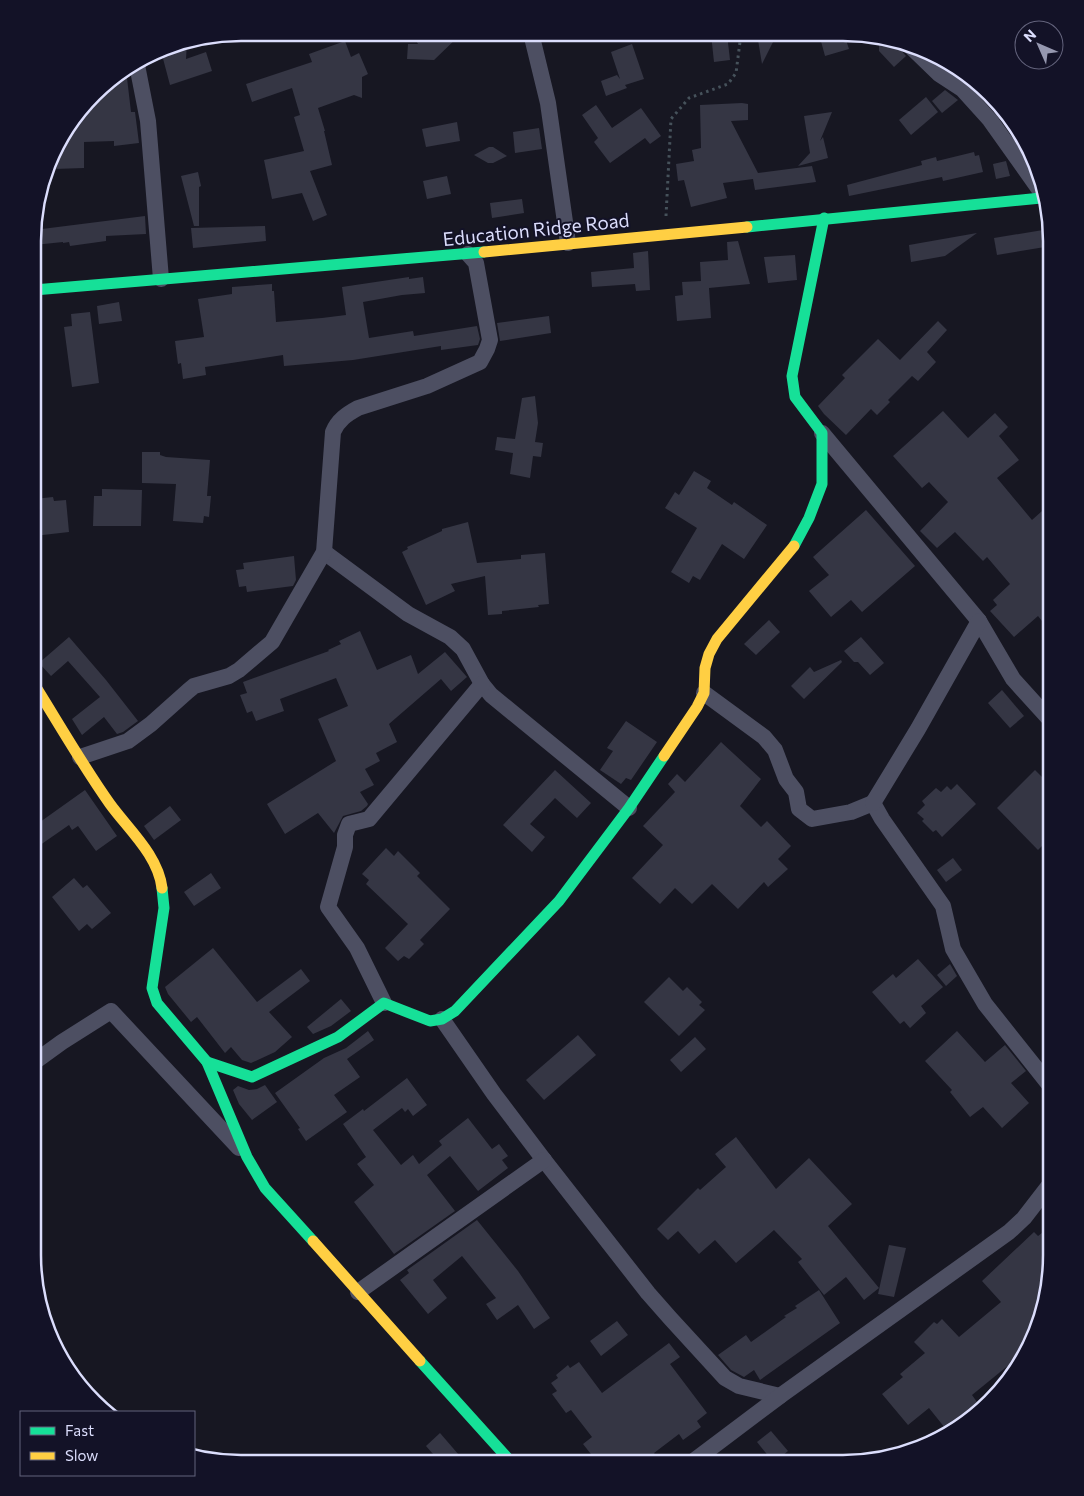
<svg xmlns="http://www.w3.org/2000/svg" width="1084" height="1496" viewBox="0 0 1084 1496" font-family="Commissioner,sans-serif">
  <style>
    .building { fill: #353644 }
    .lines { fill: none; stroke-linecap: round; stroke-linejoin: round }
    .path { stroke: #46525b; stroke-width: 3; stroke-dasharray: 2.5 4; stroke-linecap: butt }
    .street { stroke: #4d4f62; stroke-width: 16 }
    .fast { stroke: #16e098; stroke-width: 11 }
    .slow { stroke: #ffcf43; stroke-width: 11 }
    .labels { text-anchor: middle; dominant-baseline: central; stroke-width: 4; stroke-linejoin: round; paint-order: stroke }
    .street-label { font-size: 19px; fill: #dbddfc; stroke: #131227 }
    .rim { fill: none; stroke: #dbddfc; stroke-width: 2.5 }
  </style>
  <rect width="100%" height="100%" fill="#171722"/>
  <!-- building -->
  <g class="building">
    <path d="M 412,33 L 462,33 L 434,60 L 407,59 L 408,44 L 418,44 Z"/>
    <path d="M 711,34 L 727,34 L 730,60 L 714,62 Z"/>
    <path d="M 757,34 L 777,34 L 762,64 Z"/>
    <path d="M 819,34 L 844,34 L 849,49 L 825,56 Z"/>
    <path d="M 879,37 L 892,40 L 906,56 L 894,67 L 879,51 Z"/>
    <path d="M 345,41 L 351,57 L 359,53 L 368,74 L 362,77 L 362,98 L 354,95 L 318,108 L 325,131 L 324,131 L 332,165 L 310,171 L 327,215 L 313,221 L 302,193 L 272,199 L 264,160 L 304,151 L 294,117 L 300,115 L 292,88 L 252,102 L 246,84 L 312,62 L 309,54 Z"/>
    <path d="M 187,42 L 186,59 L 206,52 L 212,71 L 170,85 L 161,51 L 174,44 Z"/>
    <path d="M 632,44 L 644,79 L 625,85 L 627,88 L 606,96 L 601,81 L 617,75 L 620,79 L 611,52 Z"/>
    <path d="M 127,78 L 131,112 L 135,112 L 139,143 L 114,146 L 114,141 L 84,142 L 84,168 L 54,169 L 54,157 L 61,137 L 104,84 L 111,80 Z"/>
    <path d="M 945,90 L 958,100 L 942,113 L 932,101 Z"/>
    <path d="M 926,97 L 938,112 L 911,135 L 899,120 Z"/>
    <path d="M 742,103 L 748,104 L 748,120 L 731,121 L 758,173 L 812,166 L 816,182 L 755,190 L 753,179 L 723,183 L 727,198 L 691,207 L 684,180 L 678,181 L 676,164 L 694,161 L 692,150 L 701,148 L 700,105 Z"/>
    <path d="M 596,105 L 612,128 L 641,108 L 661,136 L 650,144 L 645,138 L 610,163 L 594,142 L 598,138 L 582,115 Z"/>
    <path d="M 832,112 L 820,141 L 823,137 L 828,158 L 798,166 L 810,153 L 804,116 Z"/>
    <path d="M 457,122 L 460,141 L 426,147 L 422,129 Z"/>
    <path d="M 539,128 L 542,149 L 515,153 L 513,132 Z"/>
    <path d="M 489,147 L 493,147 L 507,156 L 493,163 L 488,163 L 474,155 Z"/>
    <path d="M 974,152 L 975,156 L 979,155 L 983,172 L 943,181 L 942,177 L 849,196 L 847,185 L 922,165 L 921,161 L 936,157 L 937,161 Z"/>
    <path d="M 1006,161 L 1010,176 L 996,179 L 993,164 Z"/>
    <path d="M 198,172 L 201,186 L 199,187 L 199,226 L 194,226 L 181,176 Z"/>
    <path d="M 447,176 L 451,194 L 427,199 L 423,181 Z"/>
    <path d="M 522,199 L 524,213 L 492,218 L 490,203 Z"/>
    <path d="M 145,216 L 146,234 L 106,236 L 106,241 L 70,246 L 69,242 L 63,243 L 63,242 L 34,245 L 34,230 Z"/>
    <path d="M 265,226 L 266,241 L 193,248 L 191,228 Z"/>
    <path d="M 1049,229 L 1051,246 L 997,255 L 994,238 Z"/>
    <path d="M 977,233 L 945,256 L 911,262 L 909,245 Z"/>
    <path d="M 738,241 L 750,284 L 709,288 L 711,318 L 677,321 L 675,296 L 683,295 L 682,282 L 701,281 L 700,262 L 728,260 L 727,242 Z"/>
    <path d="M 648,251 L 650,290 L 636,291 L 635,284 L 592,287 L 591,272 L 634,268 L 633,253 Z"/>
    <path d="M 795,255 L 797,280 L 768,283 L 764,257 Z"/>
    <path d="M 409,277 L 409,279 L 423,277 L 425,293 L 402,295 L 363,302 L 369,338 L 413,331 L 414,336 L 477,326 L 480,339 L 478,345 L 441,350 L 441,346 L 353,360 L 284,366 L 283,355 L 205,367 L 206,375 L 183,379 L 181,363 L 178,364 L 175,341 L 204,337 L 198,299 L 232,294 L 232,287 L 272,284 L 272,291 L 274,291 L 276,322 L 322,318 L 346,315 L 342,287 Z"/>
    <path d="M 119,302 L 122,321 L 99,324 L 97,306 Z"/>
    <path d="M 90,312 L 99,383 L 72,387 L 64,327 L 72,326 L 71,314 Z"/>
    <path d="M 549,316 L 551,333 L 500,341 L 497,323 Z"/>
    <path d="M 938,321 L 947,330 L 927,352 L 936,362 L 918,381 L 912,376 L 888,400 L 890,402 L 877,415 L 871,409 L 846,435 L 824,414 L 818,406 L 845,378 L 842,375 L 878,339 L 900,360 Z"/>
    <path d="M 535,396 L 538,423 L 535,442 L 543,443 L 541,457 L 533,456 L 530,478 L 510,474 L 513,453 L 495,450 L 497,437 L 515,439 L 522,398 Z"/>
    <path d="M 943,411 L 968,438 L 995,413 L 1008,427 L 999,436 L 1019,460 L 997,478 L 1032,520 L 1051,503 L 1051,613 L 1042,621 L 1038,616 L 1014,637 L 990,611 L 997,605 L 993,600 L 1010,584 L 987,557 L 983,561 L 955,532 L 937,548 L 920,531 L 948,502 L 929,482 L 922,488 L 893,456 Z"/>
    <path d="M 142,452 L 160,452 L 160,455 L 166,457 L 210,460 L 207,496 L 211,496 L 209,517 L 204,516 L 203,523 L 173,521 L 176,484 L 142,483 Z"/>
    <path d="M 694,471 L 711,481 L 707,488 L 732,505 L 734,502 L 767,525 L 744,559 L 722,544 L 700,580 L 693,576 L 689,583 L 671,572 L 697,528 L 665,508 L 675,492 L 679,495 Z"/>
    <path d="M 102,489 L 142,490 L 141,526 L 93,526 L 94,496 L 102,496 Z"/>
    <path d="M 53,497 L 54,501 L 66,500 L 69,532 L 34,536 L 34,499 Z"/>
    <path d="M 866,510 L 915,566 L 862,612 L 851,600 L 831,617 L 809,591 L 829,575 L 813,557 Z"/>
    <path d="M 468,522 L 477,563 L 521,559 L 521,555 L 545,553 L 549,604 L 538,605 L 539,607 L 502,611 L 502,614 L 488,615 L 485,576 L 451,584 L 455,591 L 426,605 L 402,552 L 408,549 L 407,547 L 442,531 L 442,529 Z"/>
    <path d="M 294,556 L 296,580 L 293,586 L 247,592 L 246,586 L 239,587 L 236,570 L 244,569 L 243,563 Z"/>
    <path d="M 769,620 L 780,632 L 756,655 L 744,644 Z"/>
    <path d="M 360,631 L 377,670 L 411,655 L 418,674 L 445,652 L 467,677 L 451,691 L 441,679 L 389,724 L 397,742 L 376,753 L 380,761 L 365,769 L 374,785 L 360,792 L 368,804 L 367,806 L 361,811 L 343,816 L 334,833 L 318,813 L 285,834 L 267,804 L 336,761 L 318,719 L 348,706 L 336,678 L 280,699 L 284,711 L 256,721 L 252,711 L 247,713 L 240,695 L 247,693 L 243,682 L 329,651 L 328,650 L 341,644 L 339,641 Z"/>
    <path d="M 69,637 L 106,680 L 138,721 L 123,732 L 117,734 L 104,717 L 82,735 L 72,719 L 100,697 L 68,661 L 51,676 L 39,663 Z"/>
    <path d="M 861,637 L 884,663 L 870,675 L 858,662 L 854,662 L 844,651 Z"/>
    <path d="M 841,660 L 842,662 L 804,699 L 791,686 L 810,667 L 814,672 Z"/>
    <path d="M 1002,690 L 1024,716 L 1010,728 L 988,703 Z"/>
    <path d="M 626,721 L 657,742 L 631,780 L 626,778 L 621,784 L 600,770 L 613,751 L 607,748 Z"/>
    <path d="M 721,742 L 761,779 L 740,806 L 761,827 L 767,821 L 791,846 L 778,859 L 788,869 L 768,887 L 764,882 L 738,909 L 712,884 L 692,904 L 675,888 L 660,904 L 632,878 L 663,845 L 643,826 L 675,792 L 668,784 L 677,774 L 685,782 Z"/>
    <path d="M 555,770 L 591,803 L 577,818 L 555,798 L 530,824 L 545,837 L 532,852 L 503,825 Z"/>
    <path d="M 1035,770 L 1051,786 L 1051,837 L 1038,850 L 997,808 Z"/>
    <path d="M 957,784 L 976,804 L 942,837 L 936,830 L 933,832 L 922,821 L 924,819 L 917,813 L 925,805 L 922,801 L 936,788 L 941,792 L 947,786 L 951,790 Z"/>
    <path d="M 85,790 L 117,836 L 96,851 L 78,826 L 72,830 L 69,825 L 33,850 L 33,827 Z"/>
    <path d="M 170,806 L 181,820 L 154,840 L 144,826 Z"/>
    <path d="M 386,848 L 394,856 L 398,851 L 420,873 L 417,876 L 450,909 L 420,940 L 424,944 L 409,959 L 404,956 L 398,961 L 385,948 L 408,924 L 366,884 L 369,880 L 362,874 Z"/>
    <path d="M 953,858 L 962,870 L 946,882 L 937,870 Z"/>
    <path d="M 211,873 L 221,888 L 194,906 L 184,892 Z"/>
    <path d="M 74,878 L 83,888 L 87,885 L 111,913 L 92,929 L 87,924 L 79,931 L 52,897 Z"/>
    <path d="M 213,948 L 257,1002 L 301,969 L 310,981 L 269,1012 L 292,1037 L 275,1052 L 251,1063 L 242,1060 L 231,1047 L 225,1053 L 197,1017 L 191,1022 L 168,994 L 165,987 Z"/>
    <path d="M 918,959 L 943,987 L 921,1006 L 926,1013 L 910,1028 L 904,1021 L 900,1024 L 872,992 L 893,974 L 896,978 Z"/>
    <path d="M 950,964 L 957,976 L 946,986 L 937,975 Z"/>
    <path d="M 669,977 L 683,991 L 687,987 L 702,1002 L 699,1005 L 705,1010 L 679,1036 L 644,1002 Z"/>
    <path d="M 341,999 L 351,1011 L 331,1026 L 313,1034 L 307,1027 Z"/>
    <path d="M 368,1031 L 374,1040 L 347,1059 L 360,1077 L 334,1095 L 347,1112 L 306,1141 L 298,1129 L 300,1128 L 275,1093 L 324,1058 L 346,1048 Z"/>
    <path d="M 957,1031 L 985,1062 L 1005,1045 L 1026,1071 L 1011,1083 L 1029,1103 L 1002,1128 L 983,1107 L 970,1117 L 950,1092 L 952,1090 L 925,1061 Z"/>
    <path d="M 578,1035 L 596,1055 L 544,1100 L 526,1080 Z"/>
    <path d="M 695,1037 L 706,1049 L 681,1072 L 670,1060 Z"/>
    <path d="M 407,1078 L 427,1105 L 413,1116 L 408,1109 L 405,1112 L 402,1108 L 373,1130 L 401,1165 L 413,1155 L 419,1164 L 442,1145 L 439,1141 L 468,1118 L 492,1149 L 499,1144 L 508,1156 L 502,1160 L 508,1168 L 478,1191 L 450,1156 L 427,1175 L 455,1211 L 394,1254 L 354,1202 L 374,1185 L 357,1164 L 366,1157 L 343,1124 L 363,1109 L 364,1111 Z"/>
    <path d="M 265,1085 L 277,1102 L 252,1120 L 239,1104 L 233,1090 L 238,1086 L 249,1090 L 257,1089 Z"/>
    <path d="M 736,1137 L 776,1189 L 809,1158 L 852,1204 L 828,1226 L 879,1288 L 864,1300 L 846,1277 L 824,1295 L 798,1262 L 802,1259 L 774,1230 L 736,1263 L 715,1240 L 699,1254 L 678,1231 L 668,1240 L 657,1229 L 698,1188 L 700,1190 L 726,1167 L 715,1154 Z"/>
    <path d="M 477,1220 L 518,1271 L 550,1318 L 534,1329 L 518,1305 L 497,1320 L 486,1304 L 496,1298 L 462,1256 L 433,1280 L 447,1298 L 428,1314 L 400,1280 L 409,1273 L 407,1270 Z"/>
    <path d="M 1051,1226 L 1051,1268 L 1040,1322 L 1026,1351 L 972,1395 L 982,1409 L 949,1433 L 929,1408 L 908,1425 L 882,1394 L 903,1377 L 900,1374 L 925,1353 L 914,1342 L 934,1322 L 937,1324 L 942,1319 L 959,1337 L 1001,1302 L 982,1281 L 1034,1232 L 1038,1236 Z"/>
    <path d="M 889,1245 L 906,1248 L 894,1297 L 878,1294 Z"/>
    <path d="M 819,1290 L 840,1323 L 760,1380 L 754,1370 L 744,1377 L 731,1370 L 718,1355 L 746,1335 L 751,1342 L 786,1317 L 784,1316 L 797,1308 L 795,1306 Z"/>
    <path d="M 617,1321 L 628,1335 L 601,1356 L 590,1341 Z"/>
    <path d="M 669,1343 L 680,1357 L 670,1364 L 707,1413 L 697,1421 L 701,1427 L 683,1440 L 679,1434 L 654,1453 L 661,1463 L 598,1463 L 583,1444 L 592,1437 L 571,1410 L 566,1413 L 552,1394 L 557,1391 L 551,1383 L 558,1378 L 556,1375 L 568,1365 L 570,1368 L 579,1362 L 602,1393 Z"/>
    <path d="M 771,1431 L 788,1451 L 774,1463 L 757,1442 Z"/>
    <path d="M 440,1433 L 465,1462 L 440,1462 L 426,1446 Z"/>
  </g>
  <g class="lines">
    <!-- path -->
    <path class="path" d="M 666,216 L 671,119 L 689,98 L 728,84 L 736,73 L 741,34"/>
    <!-- street -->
    <g class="street">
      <path d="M 531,33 L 548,103 L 568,243"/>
      <path d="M 909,45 L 939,74 L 962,89 L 990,120 L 1039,189"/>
      <path d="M 137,65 L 148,121 L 161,279"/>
      <path d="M 822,433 L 979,621 L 1013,679 L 1051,721"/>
      <path d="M 324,552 L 408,614 L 450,637 L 463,649 L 482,684 L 491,695 L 629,808"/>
      <path d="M 704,693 L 764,737 L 775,750 L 786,779 L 796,792 L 799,809 L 812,819 L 851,812 L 873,803 L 882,819 L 943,906 L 953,949 L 985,1004 L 1051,1087"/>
      <path d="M 80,757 L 128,741 L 151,724 L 188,691 L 194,686 L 229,676 L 239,670 L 272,642 L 324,552 L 333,432 C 338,420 347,414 358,408 L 427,386 L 480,362 L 487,349 L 490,340 L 476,263 L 468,254"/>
      <path d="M 873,803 L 918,729 L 979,621"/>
      <path d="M 384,1003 L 357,948 L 328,907 L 345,847 L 345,835 L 349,824 L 369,819 L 482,684"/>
      <path d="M 442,1019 L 494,1094 L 544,1160 L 648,1293 L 670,1318 L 725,1378 L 739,1386 L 780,1396"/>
      <path d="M 33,1063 L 62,1042 L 111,1011 L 239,1148"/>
      <path d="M 358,1292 L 544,1160"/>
      <path d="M 691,1463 L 780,1396 L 1009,1232 L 1024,1218 L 1051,1183"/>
    </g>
    <!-- fast -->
    <g class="fast">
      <path d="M 747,227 L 1041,198"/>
      <path d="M 34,290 L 484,252"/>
      <path d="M 794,546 L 809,518 L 822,484 L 822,433 L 795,397 L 792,376 L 824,218"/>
      <path d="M 162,888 L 164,908 L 152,988 L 157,1003 L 207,1062 L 247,1157 L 265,1188 L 313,1241"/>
      <path d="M 207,1062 L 252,1077 L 338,1037 L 384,1003 L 430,1021 L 442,1019 L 455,1011 L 559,901 L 629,808 L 664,756"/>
      <path d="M 420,1361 L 512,1463"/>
    </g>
    <!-- slow -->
    <g class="slow">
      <path d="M 484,252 L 747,227"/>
      <path d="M 34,684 C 59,724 83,766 110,804 C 128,829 158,855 162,888"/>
      <path d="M 664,756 L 697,707 L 704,693 L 705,668 L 709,654 L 717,639 L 794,546"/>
      <path d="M 313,1241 L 420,1361"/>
    </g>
  </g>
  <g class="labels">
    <!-- street labels -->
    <g class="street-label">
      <text transform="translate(536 229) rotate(-6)">Education Ridge Road</text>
    </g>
  </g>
  <!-- crop -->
  <path d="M0 0H1084V1496H0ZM241 41H843A200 200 0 0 1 1043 241V1255A200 200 0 0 1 843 1455H241A200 200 0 0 1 41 1255V241A200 200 0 0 1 241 41Z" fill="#131227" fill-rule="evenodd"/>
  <path class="rim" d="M241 41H843A200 200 0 0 1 1043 241V1255A200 200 0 0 1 843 1455H241A200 200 0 0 1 41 1255V241A200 200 0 0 1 241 41Z"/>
  <!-- legend -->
  <rect x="20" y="1411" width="175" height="65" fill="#131227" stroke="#63637c"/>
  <rect x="30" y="1427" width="25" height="8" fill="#16e098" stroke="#63637c"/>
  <text x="65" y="1436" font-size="15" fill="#dbddfc">Fast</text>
  <rect x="30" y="1452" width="25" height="8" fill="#ffcf43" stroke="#63637c"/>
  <text x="65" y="1461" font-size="15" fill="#dbddfc">Slow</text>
  <!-- north arrow -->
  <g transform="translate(1039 45) rotate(315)"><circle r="24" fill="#131227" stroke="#63637c"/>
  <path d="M0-4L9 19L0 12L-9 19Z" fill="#9698b0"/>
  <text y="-8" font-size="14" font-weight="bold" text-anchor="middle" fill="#dbddfc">N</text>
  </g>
</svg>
